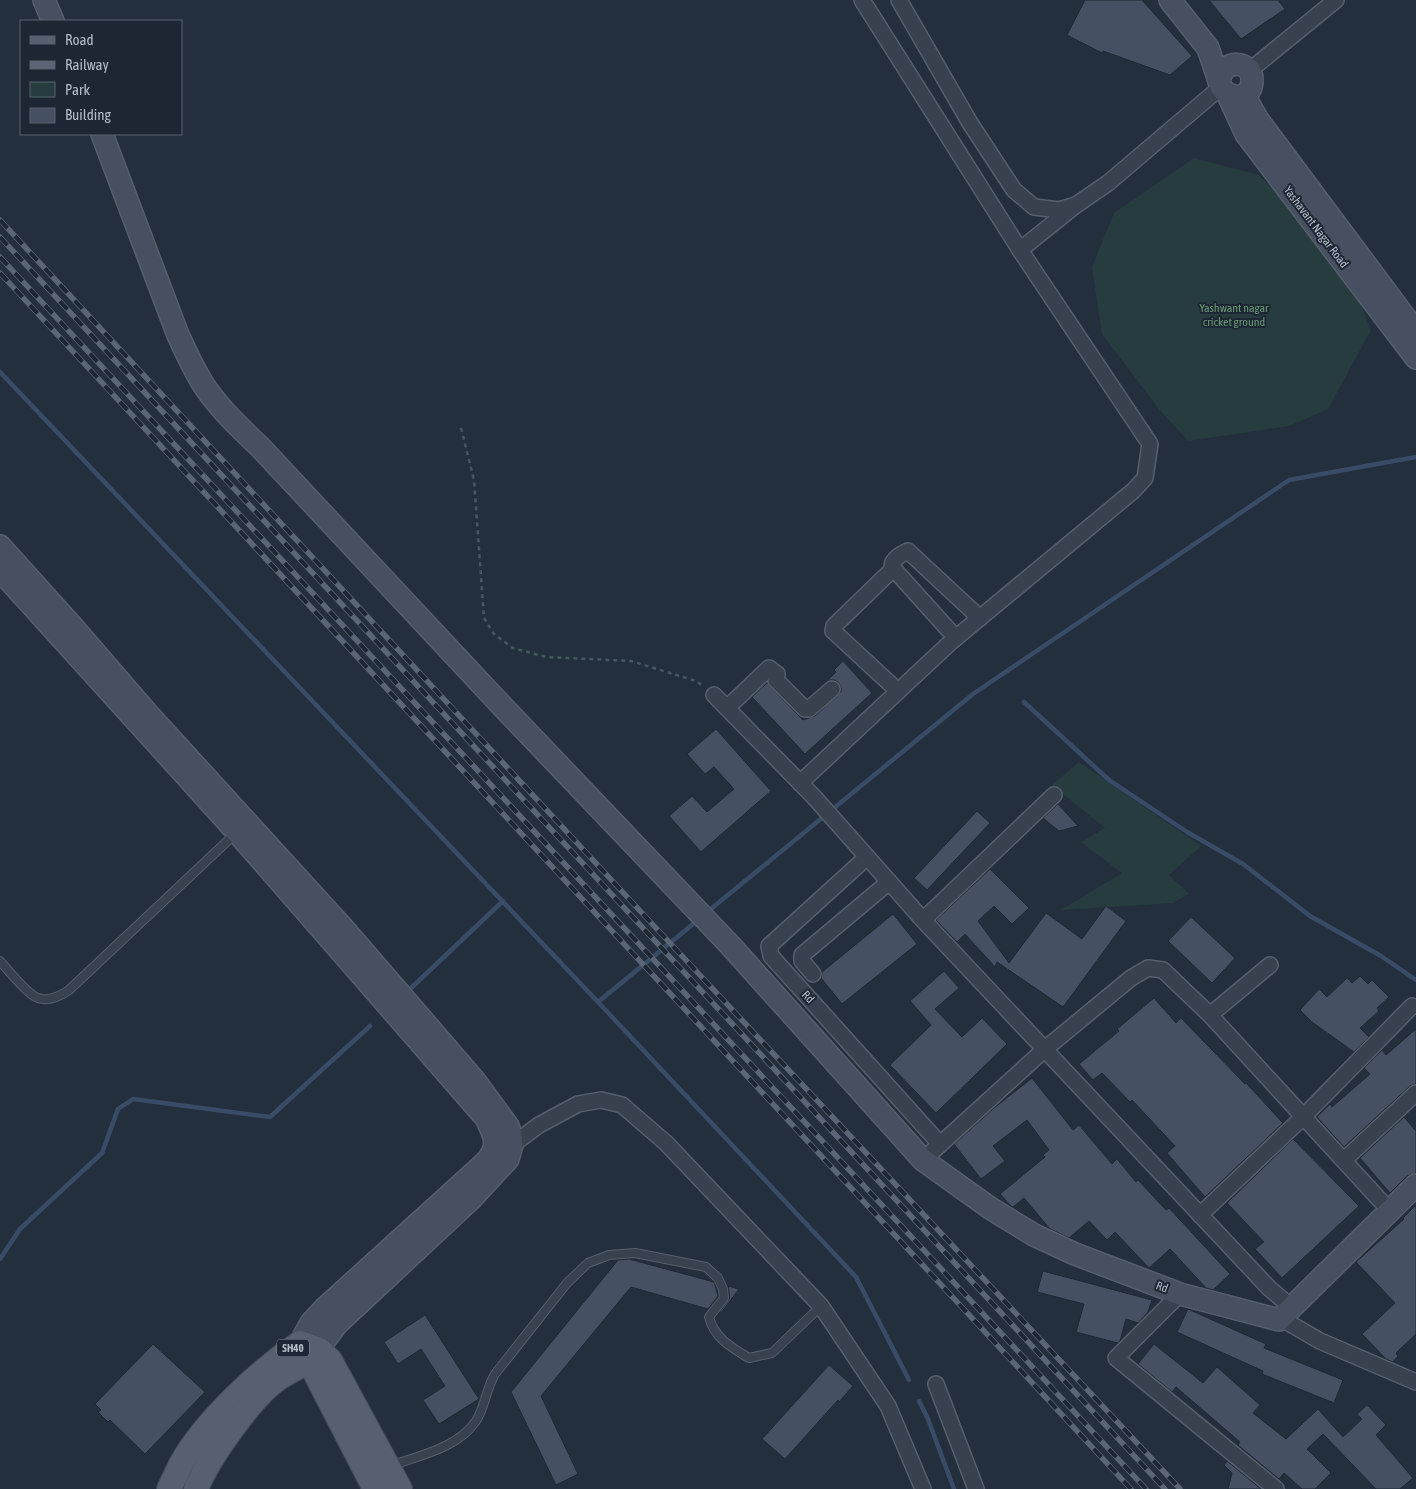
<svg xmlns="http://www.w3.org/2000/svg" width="1416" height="1489" viewBox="0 0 1416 1489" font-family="'Asap Condensed',sans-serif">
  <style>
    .green { fill: #263c3f }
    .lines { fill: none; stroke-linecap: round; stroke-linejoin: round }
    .stream { stroke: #394c67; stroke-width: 4.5 }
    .building { fill: #455162; stroke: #1f2835 }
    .lane-casing { stroke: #565f6c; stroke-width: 10 }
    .street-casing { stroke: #565f6c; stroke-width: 18 }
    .secondary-casing { stroke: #565f6c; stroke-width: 24 }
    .primary-casing { stroke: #414a57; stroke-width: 26 }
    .path { stroke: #44595c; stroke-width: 2.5; stroke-dasharray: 4 4; stroke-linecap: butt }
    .lane { stroke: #38414e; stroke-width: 8 }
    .street { stroke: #38414e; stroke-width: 15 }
    .secondary { stroke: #465061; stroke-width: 21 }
    .primary { stroke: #56606e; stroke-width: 24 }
    .rail-casing { stroke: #5a6575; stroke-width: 5.5 }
    .rail { stroke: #1d2633; stroke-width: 4; stroke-dasharray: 11; stroke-linecap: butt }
    .labels { text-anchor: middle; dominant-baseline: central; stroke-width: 4; stroke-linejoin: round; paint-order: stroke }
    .shield { fill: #1d2633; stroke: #878f9c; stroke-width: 1 }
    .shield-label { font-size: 11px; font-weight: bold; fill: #b4bcc9 }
    .street-label { font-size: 12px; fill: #b4bcc9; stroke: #1d2633 }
    .park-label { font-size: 12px; fill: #6b9a76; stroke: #1d2633 }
  </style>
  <rect width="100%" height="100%" fill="#242f3e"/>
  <!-- green -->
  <g class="green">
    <path d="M 1194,158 L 1259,175 L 1340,253 L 1371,330 L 1328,409 L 1289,426 L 1188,441 L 1159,409 L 1102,334 L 1092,267 L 1114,213 Z"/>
    <path d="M 1079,762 L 1201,846 L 1169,875 L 1189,894 L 1173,903 L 1061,910 L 1122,873 L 1081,842 L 1105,828 L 1052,785 Z"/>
  </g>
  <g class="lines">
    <!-- stream -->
    <g class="stream">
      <path d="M 0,372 L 598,1002 L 698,920"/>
      <path d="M 1024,702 L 1109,780 L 1187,832 L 1243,864 L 1310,916 L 1381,956 L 1416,980"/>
      <path d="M 706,913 L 973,694 L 1289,480 L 1416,457"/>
      <path d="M 409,990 L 503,901"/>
      <path d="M 598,1002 L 856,1277 L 909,1380"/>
      <path d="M 0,1259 L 20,1229 L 102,1153 L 118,1109 L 133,1099 L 270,1117 L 370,1026"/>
      <path d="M 919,1401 L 928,1419 L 954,1489"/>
    </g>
  </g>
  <!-- building -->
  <g class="building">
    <path d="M 1085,0 L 1142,0 L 1192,56 L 1170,75 L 1103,51 L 1102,53 L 1067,35 Z"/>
    <path d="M 1209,0 L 1278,0 L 1285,9 L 1241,39 Z"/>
    <path d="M 843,661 L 872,693 L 805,754 L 752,697 L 767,683 L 803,720 L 815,716 L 841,692 L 841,688 L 839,683 L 835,680 L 828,680 L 836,672 L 834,670 Z"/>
    <path d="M 716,729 L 771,791 L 701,852 L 669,816 L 692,796 L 707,812 L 734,789 L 714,767 L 705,774 L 687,754 Z"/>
    <path d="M 1058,804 L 1078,826 L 1059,831 L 1043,818 Z"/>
    <path d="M 977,811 L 990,823 L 927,890 L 914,878 Z"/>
    <path d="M 990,869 L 1029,908 L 1012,924 L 994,906 L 978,921 L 1009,963 L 1046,913 L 1082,939 L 1106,906 L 1126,921 L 1063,1007 L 997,962 L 995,967 L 965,934 L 957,942 L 936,920 Z"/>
    <path d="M 893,914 L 917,944 L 842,1004 L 821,978 L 822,972 Z"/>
    <path d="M 1191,917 L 1235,958 L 1212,983 L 1168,941 Z"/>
    <path d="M 944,971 L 959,988 L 935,1009 L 962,1037 L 982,1018 L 1007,1044 L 936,1113 L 890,1065 L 931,1025 L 910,1001 Z"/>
    <path d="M 1360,976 L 1368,984 L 1372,980 L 1389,997 L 1377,1008 L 1379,1011 L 1360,1028 L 1369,1037 L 1354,1052 L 1312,1022 L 1300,1010 L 1319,989 L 1327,997 L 1347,978 L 1352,983 Z"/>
    <path d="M 1154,998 L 1176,1023 L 1181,1018 L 1245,1084 L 1246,1083 L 1283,1123 L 1205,1197 L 1167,1153 L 1175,1146 L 1132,1100 L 1130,1102 L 1102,1073 L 1093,1080 L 1079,1064 L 1119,1031 L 1117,1029 Z"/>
    <path d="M 1416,1029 L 1416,1084 L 1410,1086 L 1344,1147 L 1317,1117 L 1330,1104 L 1332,1107 L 1370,1074 L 1364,1068 L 1382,1050 L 1386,1055 Z"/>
    <path d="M 1032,1078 L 1073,1130 L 1079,1125 L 1112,1164 L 1117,1159 L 1136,1182 L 1138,1180 L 1166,1210 L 1169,1208 L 1230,1274 L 1213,1290 L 1206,1288 L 1170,1249 L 1149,1268 L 1115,1232 L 1107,1240 L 1089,1221 L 1069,1238 L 1050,1229 L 1024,1198 L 1013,1207 L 1011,1206 L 1000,1194 L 1045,1157 L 1043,1155 L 1049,1150 L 1027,1120 L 993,1146 L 1005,1161 L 981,1179 L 954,1144 L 994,1108 Z"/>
    <path d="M 1404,1117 L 1416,1131 L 1416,1173 L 1407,1176 L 1390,1193 L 1360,1158 Z"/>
    <path d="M 1293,1139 L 1359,1206 L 1282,1278 L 1255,1249 L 1264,1242 L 1227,1203 Z"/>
    <path d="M 1416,1205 L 1416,1334 L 1396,1353 L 1398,1356 L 1393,1362 L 1386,1359 L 1362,1334 L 1395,1303 L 1356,1262 L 1404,1219 L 1403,1218 Z"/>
    <path d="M 629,1259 L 714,1282 L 718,1296 L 708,1309 L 631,1287 L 541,1396 L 578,1474 L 556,1485 L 511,1392 L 618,1260 Z"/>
    <path d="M 1043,1271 L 1152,1300 L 1148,1312 L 1138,1323 L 1126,1319 L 1120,1341 L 1118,1343 L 1076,1332 L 1084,1304 L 1037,1292 Z"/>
    <path d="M 728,1286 L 739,1289 L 721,1313 L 719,1313 L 730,1298 Z"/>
    <path d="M 1188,1309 L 1266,1344 L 1264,1348 L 1343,1380 L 1334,1403 L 1262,1374 L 1263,1371 L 1177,1332 Z"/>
    <path d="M 425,1315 L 479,1399 L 439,1424 L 423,1400 L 445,1386 L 421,1349 L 398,1364 L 384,1342 Z"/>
    <path d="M 153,1344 L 205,1392 L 145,1454 L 110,1420 L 108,1422 L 98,1412 L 101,1410 L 95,1404 Z"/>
    <path d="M 1154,1344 L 1203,1383 L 1217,1367 L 1260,1405 L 1253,1413 L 1286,1439 L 1318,1409 L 1343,1437 L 1362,1419 L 1357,1414 L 1367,1405 L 1386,1425 L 1376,1435 L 1413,1478 L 1400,1489 L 1376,1489 L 1323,1434 L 1307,1449 L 1331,1473 L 1315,1489 L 1302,1489 L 1284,1473 L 1279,1479 L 1238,1445 L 1240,1442 L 1176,1387 L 1172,1392 L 1138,1364 Z"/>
    <path d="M 829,1365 L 853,1386 L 839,1402 L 838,1400 L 785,1459 L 762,1439 Z"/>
    <path d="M 1227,1461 L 1261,1489 L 1228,1489 L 1232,1473 L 1224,1465 Z"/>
  </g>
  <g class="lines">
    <defs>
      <g id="lane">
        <path d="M 0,961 C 8,970 28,995 38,998 C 49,1002 60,996 68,991 L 236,833"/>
        <path d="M 390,1466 C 418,1456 458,1448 476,1421 C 485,1407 486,1389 495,1374 L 567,1283 L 588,1263 L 609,1255 L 635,1253 L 706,1267 L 718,1278 L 723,1289 L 724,1298 L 709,1317 C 714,1338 732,1348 749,1358 L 772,1353 L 821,1306"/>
      </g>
      <g id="street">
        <path d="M 862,0 L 1020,250"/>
        <path d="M 899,0 L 970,123 L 1014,190 L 1034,207 L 1059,210 L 1076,205 L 1108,183 L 1221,87"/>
        <path d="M 1249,71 L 1336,0"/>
        <path d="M 893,569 L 834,626 L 833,631 L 898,691"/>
        <path d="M 956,638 L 892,567 C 892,559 901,554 908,551 L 980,618"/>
        <path d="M 714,695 L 814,797 L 923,920 L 1269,1288 L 1291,1307"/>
        <path d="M 727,708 L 769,668 L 777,674 L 776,680 L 805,709 L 809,709 L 832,689"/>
        <path d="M 800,783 L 952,641 L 1133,491 L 1145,478 L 1150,444 L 1020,250 L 1076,205"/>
        <path d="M 867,857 L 769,946 L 771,956 L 940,1144"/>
        <path d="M 923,920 L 1054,795"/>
        <path d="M 813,974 L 802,961 L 802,955 L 889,882"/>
        <path d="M 1210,1015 L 1390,1211"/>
        <path d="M 505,1146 L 512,1145 L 539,1125 L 578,1104 L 601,1100 L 622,1105 L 666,1143 L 821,1306 L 888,1406 L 923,1489"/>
        <path d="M 923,1160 L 1045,1049 L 1131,978 L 1148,968 L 1163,970 L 1210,1015 L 1270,965"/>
        <path d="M 1344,1160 L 1416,1093"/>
        <path d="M 1200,1215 L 1303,1117 L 1412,1006"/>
        <path d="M 1180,1294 L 1116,1358 L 1276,1489"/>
        <path d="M 1279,1320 L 1289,1323 L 1320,1341 L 1416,1382"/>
        <path d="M 936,1384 L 976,1489"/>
      </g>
      <g id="secondary">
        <path d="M 44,0 L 53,21"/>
        <path d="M 1170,0 L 1208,48 L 1221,87 C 1230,100 1251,100 1252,82 C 1254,60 1222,57 1219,82"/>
        <path d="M 1228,95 L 1246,134 L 1416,358"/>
        <path d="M 1244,95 L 1258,120 L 1416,332"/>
        <path d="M 102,134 L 178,335 C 187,354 195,373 207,390 C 222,411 241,429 260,447 L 503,707 L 729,944 L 923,1160 L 990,1208 L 1034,1235 L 1075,1254 L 1180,1294 L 1279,1320 L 1416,1185"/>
        <path d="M 0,546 L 72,626 L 148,714 L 344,929 L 475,1081 L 508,1126 L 511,1135 L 512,1145 L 508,1159 L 471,1199 L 337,1324 L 309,1361 L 300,1343 L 311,1323 L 325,1308 L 486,1162 C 500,1145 495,1137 486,1118 L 237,832 L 0,570"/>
      </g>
      <g id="primary">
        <path d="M 169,1489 C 173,1481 177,1472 181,1464 C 205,1421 259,1371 300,1343 L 319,1350 L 330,1360 L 400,1489"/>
        <path d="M 196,1489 C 208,1459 252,1396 279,1378 C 288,1372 299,1367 309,1361 L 375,1489"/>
      </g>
    </defs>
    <!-- lane casing -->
    <use href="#lane" class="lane-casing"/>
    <!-- street casing -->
    <use href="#street" class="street-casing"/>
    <!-- secondary casing -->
    <use href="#secondary" class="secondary-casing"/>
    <!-- primary casing -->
    <use href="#primary" class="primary-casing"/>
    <!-- path -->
    <path class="path" d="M 461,428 L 474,480 L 484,618 L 494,634 L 513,648 L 546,657 L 631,661 L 696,681 L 703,686"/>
    <!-- lane -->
    <use href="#lane" class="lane"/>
    <!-- street -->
    <use href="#street" class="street"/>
    <!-- secondary -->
    <use href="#secondary" class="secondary"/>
    <!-- primary -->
    <use href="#primary" class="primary"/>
    <defs>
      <g id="rail">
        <path d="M 0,220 L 655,927 L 1180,1489"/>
        <path d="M 0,237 L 1165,1489"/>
        <path d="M 0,257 L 1146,1489"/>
        <path d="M 0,273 L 1131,1489"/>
      </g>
    </defs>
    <!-- rail casing -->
    <use href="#rail" class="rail-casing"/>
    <!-- rail -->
    <use href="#rail" class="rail"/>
  </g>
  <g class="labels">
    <!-- shield labels -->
    <rect class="shield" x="277" y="1339.5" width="32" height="17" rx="4"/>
    <g class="shield-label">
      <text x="293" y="1348">SH40</text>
    </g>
    <!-- street labels -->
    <g class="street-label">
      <text transform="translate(1316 227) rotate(53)">Yashavant Nagar Road</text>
      <text transform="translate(808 997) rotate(48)">Rd</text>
      <text transform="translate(1162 1287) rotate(21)">Rd</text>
    </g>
    <!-- park labels -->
    <g class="park-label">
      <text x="1234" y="308">Yashwant nagar<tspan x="1234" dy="14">cricket ground</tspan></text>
    </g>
  </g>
  <!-- legend -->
  <rect x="20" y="20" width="162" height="115" fill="#1d2633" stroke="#59626f"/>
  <rect x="30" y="36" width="25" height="8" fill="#56606e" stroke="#59626f"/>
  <text x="65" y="45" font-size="15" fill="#b4bcc9">Road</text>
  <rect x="30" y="61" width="25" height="8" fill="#5a6575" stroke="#59626f"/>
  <text x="65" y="70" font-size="15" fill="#b4bcc9">Railway</text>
  <rect x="30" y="82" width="25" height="15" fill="#263c3f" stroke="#59626f"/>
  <text x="65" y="95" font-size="15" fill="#b4bcc9">Park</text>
  <rect x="30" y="108" width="25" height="15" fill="#455162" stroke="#59626f"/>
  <text x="65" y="120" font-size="15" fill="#b4bcc9">Building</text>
</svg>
